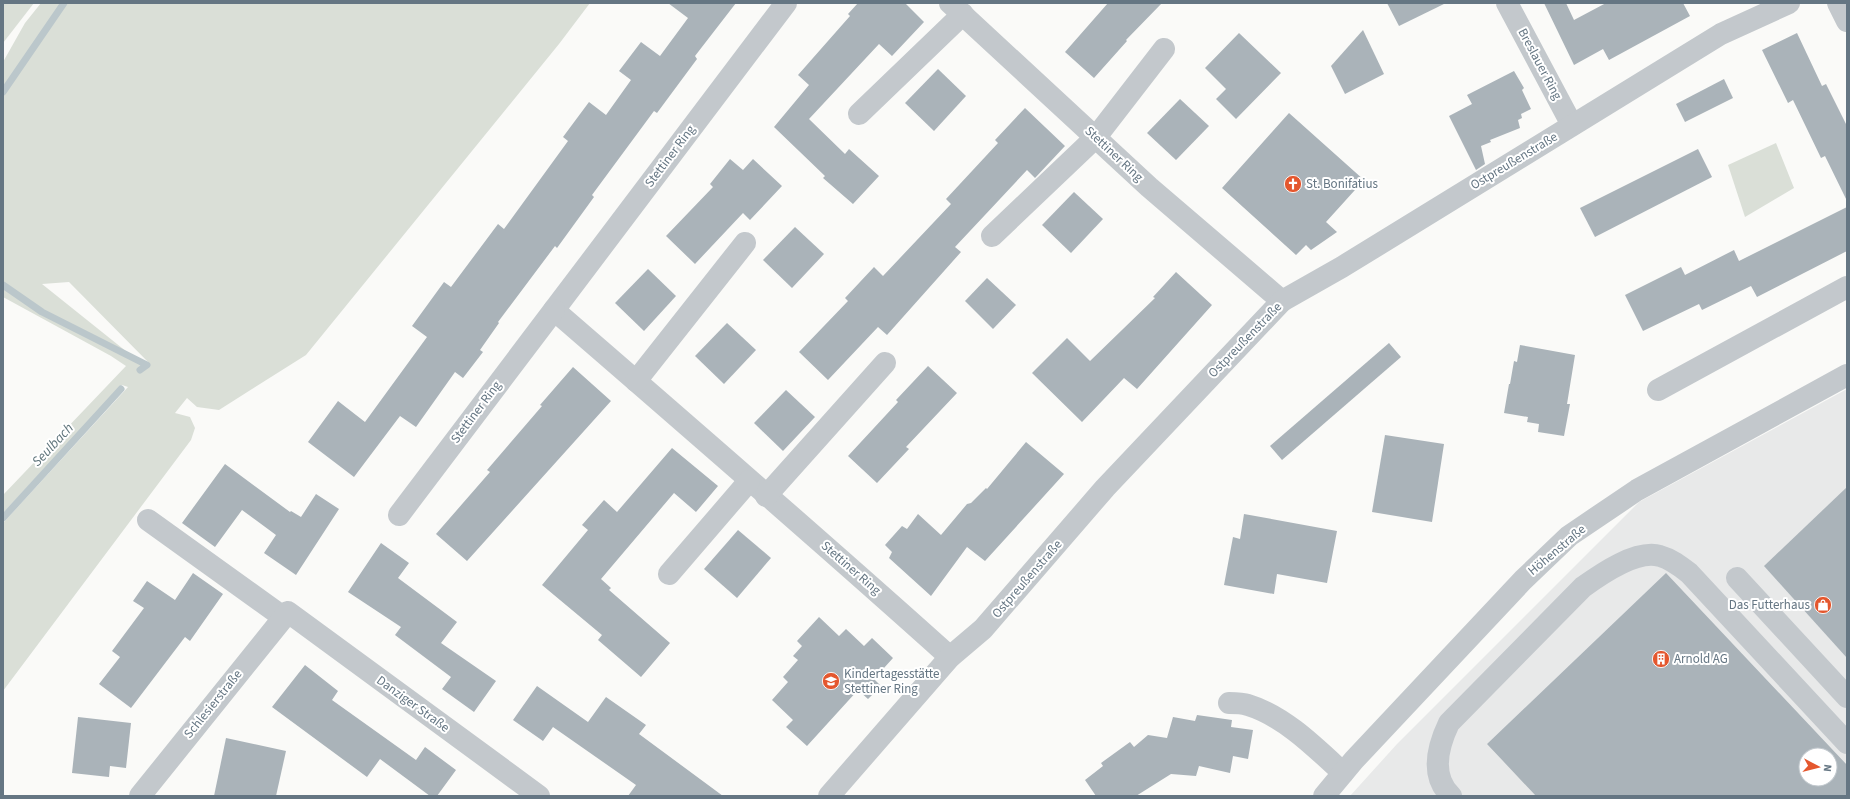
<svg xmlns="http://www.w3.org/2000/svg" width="1850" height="799" viewBox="0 0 1850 799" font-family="'Source Sans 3',sans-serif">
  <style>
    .built { fill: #e8e9e9; fill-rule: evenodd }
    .green { fill: #dadfd7; fill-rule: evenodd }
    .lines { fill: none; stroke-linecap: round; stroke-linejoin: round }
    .stream { stroke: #bbc7cb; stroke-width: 7 }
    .building { fill: #aab3b9; fill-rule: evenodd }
    .minor { stroke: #c3c8cc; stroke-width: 22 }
    .labels { text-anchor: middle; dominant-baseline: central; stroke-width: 4; stroke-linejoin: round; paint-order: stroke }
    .street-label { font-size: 13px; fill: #657683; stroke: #fff }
    .poi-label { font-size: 13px; fill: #657683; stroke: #fff; text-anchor: start }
    .water-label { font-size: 14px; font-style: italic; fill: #60757c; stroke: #fff }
  </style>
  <rect width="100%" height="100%" fill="#fafaf8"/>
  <!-- built -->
  <path class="built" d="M 1847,389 L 1847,796 L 1350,796 L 1397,744 L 1639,502 ZM 1806,755 L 1830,755 L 1830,779 L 1806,779 Z"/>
  <!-- green -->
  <g class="green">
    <path d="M 3,3 L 34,3 L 3,43 Z"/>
    <path d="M 41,3 L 590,3 L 559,44 L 306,355 L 219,410 L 197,407 L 187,398 L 175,413 L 190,417 L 195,428 L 191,440 L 3,691 L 3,523 L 128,387 L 122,385 L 3,513 L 3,495 L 126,366 L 111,356 L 3,297 L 3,62 L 25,23 ZM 69,282 L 149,363 L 147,368 L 42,284 Z"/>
    <path d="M 1776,143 L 1794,188 L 1745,217 L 1728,165 Z"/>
  </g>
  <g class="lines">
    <!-- stream -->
    <g class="stream">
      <path d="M 3,92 L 64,3"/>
      <path d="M 3,285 L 42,312 L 147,365 L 140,370"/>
      <path d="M 3,518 L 121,389"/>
    </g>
  </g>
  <!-- building -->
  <g class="building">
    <path d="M 668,3 L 736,3 L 695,56 L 697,59 L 657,113 L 654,111 L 592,195 L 594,197 L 557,248 L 555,246 L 498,322 L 499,323 L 480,350 L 483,352 L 463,378 L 455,372 L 416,427 L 400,416 L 354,477 L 308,442 L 338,401 L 365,422 L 427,337 L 412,326 L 444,282 L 451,287 L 498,224 L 504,229 L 568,141 L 563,137 L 589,102 L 606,115 L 631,80 L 619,71 L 641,42 L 660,56 L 688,18 Z"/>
    <path d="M 858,3 L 905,3 L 924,22 L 892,56 L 879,44 L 809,119 L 845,154 L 849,149 L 879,176 L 853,204 L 823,178 L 825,176 L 774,127 L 809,85 L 798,75 L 850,16 L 848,14 Z"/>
    <path d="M 1108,3 L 1162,3 L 1126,40 L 1127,41 L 1094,78 L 1065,52 Z"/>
    <path d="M 1387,3 L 1446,3 L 1399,26 Z"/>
    <path d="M 1544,3 L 1566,3 L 1574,20 L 1606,3 L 1683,3 L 1690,16 L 1609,60 L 1603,49 L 1574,65 Z"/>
    <path d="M 1363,30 L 1384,74 L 1345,94 L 1331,66 Z"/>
    <path d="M 1239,33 L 1281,73 L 1236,119 L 1216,99 L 1226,89 L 1205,68 Z"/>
    <path d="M 1797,33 L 1822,86 L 1826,84 L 1847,126 L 1847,201 L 1825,156 L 1821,158 L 1793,100 L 1788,103 L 1762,50 Z"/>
    <path d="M 938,69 L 966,96 L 934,131 L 905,103 Z"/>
    <path d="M 1514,71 L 1524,88 L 1522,90 L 1531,109 L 1521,114 L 1522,118 L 1518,120 L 1520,128 L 1490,140 L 1491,142 L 1481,146 L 1485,164 L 1476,170 L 1449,116 L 1472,104 L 1467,95 Z"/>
    <path d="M 1724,79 L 1733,98 L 1685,122 L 1676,104 Z"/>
    <path d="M 1180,99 L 1209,126 L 1176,160 L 1147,133 Z"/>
    <path d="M 1025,108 L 1065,146 L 1035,178 L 1027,170 L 955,247 L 961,252 L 887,335 L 878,327 L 828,380 L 799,352 L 848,301 L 845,298 L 874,267 L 883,276 L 951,204 L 946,199 L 998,143 L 995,140 Z"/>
    <path d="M 1289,113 L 1364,180 L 1326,222 L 1337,232 L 1311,250 L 1306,245 L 1296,255 L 1222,188 Z"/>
    <path d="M 1698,149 L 1712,177 L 1595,237 L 1580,208 Z"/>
    <path d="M 730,159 L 743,170 L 753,159 L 782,186 L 750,220 L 743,213 L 695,264 L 666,236 L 713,187 L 710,184 Z"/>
    <path d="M 1074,192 L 1103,219 L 1071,253 L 1042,225 Z"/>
    <path d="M 1847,207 L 1847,251 L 1757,297 L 1751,286 L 1702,310 L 1699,304 L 1643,331 L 1625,295 L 1681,267 L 1685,275 L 1734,250 L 1739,261 Z"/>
    <path d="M 795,227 L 824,254 L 792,288 L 763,260 Z"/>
    <path d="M 648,269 L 676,296 L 644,331 L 615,303 Z"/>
    <path d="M 1176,272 L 1212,305 L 1137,389 L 1124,378 L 1082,422 L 1032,373 L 1067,338 L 1090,361 L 1155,298 L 1153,297 Z"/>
    <path d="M 987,278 L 1016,305 L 993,329 L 965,301 Z"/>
    <path d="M 727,323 L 756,350 L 724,384 L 695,356 Z"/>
    <path d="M 1389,343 L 1401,357 L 1282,460 L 1270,446 Z"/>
    <path d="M 1520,345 L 1575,355 L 1567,404 L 1570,404 L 1564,436 L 1538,432 L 1539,424 L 1527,422 L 1528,417 L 1504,413 L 1509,384 L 1510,384 L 1514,361 L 1517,362 Z"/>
    <path d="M 928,366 L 957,393 L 906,447 L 909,449 L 877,483 L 848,456 L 898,402 L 896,400 Z"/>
    <path d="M 573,367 L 611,401 L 467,561 L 436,534 L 490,472 L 487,470 L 542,406 L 540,405 Z"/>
    <path d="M 786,390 L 815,417 L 783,451 L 754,423 Z"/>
    <path d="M 1385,435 L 1444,444 L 1432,522 L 1372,512 Z"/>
    <path d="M 1026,442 L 1064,474 L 985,561 L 967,547 L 931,596 L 889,558 L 892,552 L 885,545 L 902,526 L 907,529 L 918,514 L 941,535 L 967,504 L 971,503 L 986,488 L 987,489 Z"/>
    <path d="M 672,448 L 718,486 L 696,512 L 674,493 L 601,579 L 611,588 L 609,590 L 670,643 L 641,677 L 598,640 L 602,635 L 542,585 L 588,530 L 582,525 L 604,500 L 617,512 Z"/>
    <path d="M 225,464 L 290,512 L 291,511 L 301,517 L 316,494 L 339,509 L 296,575 L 264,553 L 276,535 L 242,510 L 215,547 L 182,523 Z"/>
    <path d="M 1847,487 L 1847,658 L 1764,566 Z"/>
    <path d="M 1244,514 L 1337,531 L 1327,583 L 1277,574 L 1274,594 L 1224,585 L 1233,537 L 1240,539 Z"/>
    <path d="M 738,530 L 771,558 L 737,598 L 704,569 Z"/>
    <path d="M 381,543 L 409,563 L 398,578 L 457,622 L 441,643 L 496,681 L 474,712 L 442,689 L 451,677 L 395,635 L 401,627 L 348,592 Z"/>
    <path d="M 193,573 L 223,594 L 190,641 L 185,637 L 131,708 L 99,684 L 120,657 L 112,651 L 144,608 L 133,601 L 147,581 L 175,600 Z"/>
    <path d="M 1666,573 L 1847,765 L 1847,796 L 1536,796 L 1487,744 ZM 1806,755 L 1830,755 L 1830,779 L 1806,779 Z"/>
    <path d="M 819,617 L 839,636 L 846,629 L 864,646 L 872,638 L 893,658 L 874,679 L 881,686 L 868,699 L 858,690 L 807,746 L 786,727 L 793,720 L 772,700 L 788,682 L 783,677 L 798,660 L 793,656 L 802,646 L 797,641 Z"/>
    <path d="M 305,665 L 338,691 L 332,700 L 416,760 L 425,747 L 456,770 L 437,796 L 430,796 L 380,759 L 367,777 L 272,707 Z"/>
    <path d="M 537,686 L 588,722 L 606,697 L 646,725 L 639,734 L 723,796 L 628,796 L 636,785 L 553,727 L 543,741 L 513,720 Z"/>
    <path d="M 1197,715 L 1232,720 L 1231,727 L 1253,730 L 1248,759 L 1233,756 L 1230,773 L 1199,766 L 1196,776 L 1171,774 L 1136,796 L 1096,796 L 1085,780 L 1103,766 L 1101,763 L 1130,742 L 1134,747 L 1148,735 L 1167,738 L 1173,717 L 1195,721 Z"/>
    <path d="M 78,717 L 131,723 L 126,768 L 110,766 L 109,777 L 72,773 Z"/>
    <path d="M 226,738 L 286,751 L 276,796 L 214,796 Z"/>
  </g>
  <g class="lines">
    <!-- minor -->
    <g class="minor">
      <path d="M 786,3 L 554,310 C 687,425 820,540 950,657"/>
      <path d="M 950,3 L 1149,187 L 1282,301"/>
      <path d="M 1507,3 L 1572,125"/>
      <path d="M 1838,3 L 1847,21"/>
      <path d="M 859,114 L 963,14"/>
      <path d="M 992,236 L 1096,137 L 1164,49"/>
      <path d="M 636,381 L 745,243"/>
      <path d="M 1658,390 L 1847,287"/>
      <path d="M 766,496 L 885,363"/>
      <path d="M 399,515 L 554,310"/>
      <path d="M 148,520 L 283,617"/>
      <path d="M 669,574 L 749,481"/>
      <path d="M 1737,578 L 1847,697"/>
      <path d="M 1229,703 C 1235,703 1242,703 1248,705 C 1284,716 1315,747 1343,773"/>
      <path d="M 140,796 L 288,612 L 539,796"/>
      <path d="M 829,796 L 950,657 L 983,629 L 1105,488 L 1282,301 L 1342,267 L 1721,34 L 1789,3"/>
      <path d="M 1324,796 L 1354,760 L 1523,580 L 1569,536 L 1637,490 L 1847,375"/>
      <path d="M 1451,796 C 1430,776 1438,746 1449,723 L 1583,587 C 1601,574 1637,549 1660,556 C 1671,559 1680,566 1689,573 L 1847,743"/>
    </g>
  </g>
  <!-- icons -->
  <defs>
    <symbol id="church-disc" viewBox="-11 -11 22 22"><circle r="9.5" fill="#e4572e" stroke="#fff"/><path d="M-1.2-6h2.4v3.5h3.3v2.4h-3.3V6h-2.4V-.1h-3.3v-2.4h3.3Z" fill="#fff"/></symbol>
    <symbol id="shop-disc" viewBox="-11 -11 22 22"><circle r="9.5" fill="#e4572e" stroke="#fff"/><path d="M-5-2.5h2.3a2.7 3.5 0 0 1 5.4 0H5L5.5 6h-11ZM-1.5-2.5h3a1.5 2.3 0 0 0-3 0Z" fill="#fff"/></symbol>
    <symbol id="building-disc" viewBox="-11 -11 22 22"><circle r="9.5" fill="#e4572e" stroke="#fff"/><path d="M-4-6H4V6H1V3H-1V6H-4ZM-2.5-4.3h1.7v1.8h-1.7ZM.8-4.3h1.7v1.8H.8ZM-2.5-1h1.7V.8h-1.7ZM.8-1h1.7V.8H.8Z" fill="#fff"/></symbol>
    <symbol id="school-disc" viewBox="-11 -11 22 22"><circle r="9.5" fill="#e4572e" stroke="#fff"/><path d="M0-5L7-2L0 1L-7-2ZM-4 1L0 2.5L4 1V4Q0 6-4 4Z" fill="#fff"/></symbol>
  </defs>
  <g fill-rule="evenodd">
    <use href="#church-disc" x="1283" y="174" width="20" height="20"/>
    <use href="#shop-disc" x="1813" y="595" width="20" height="20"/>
    <use href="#building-disc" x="1651" y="649" width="20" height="20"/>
    <use href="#school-disc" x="821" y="671" width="20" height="20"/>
  </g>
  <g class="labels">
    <!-- street labels -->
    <g class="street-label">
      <text transform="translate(1540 64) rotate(62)">Breslauer Ring</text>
      <text transform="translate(1114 154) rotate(43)">Stettiner Ring</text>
      <text transform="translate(670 156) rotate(-53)">Stettiner Ring</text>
      <text transform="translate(1514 161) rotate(-31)">Ostpreußenstraße</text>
      <text transform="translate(1245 340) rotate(-46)">Ostpreußenstraße</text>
      <text transform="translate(476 412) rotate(-53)">Stettiner Ring</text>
      <text transform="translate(1557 550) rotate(-40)">Höhenstraße</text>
      <text transform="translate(851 568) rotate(41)">Stettiner Ring</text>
      <text transform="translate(1027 579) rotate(-49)">Ostpreußenstraße</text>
      <text transform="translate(213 704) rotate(-51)">Schlesierstraße</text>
      <text transform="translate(413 704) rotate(36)">Danziger Straße</text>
    </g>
    <!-- poi labels -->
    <g class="poi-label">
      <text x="1306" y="184">St. Bonifatius</text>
      <text x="1810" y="605" text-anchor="end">Das Futterhaus</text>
      <text x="1674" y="659">Arnold AG</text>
      <text x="844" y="674">Kindertagesstätte<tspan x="844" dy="15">Stettiner Ring</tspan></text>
    </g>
    <!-- water labels -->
    <g class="water-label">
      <text transform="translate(53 445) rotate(-47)">Seulbach</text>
    </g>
  </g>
  <!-- border -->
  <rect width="1850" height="799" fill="none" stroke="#657683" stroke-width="8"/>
  <!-- north arrow -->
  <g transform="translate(1818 767) rotate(97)"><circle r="19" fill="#ffffff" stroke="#c1c8cd"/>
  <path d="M0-3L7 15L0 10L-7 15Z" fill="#e4572e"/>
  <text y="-6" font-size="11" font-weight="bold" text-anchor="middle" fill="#657683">N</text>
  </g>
</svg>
